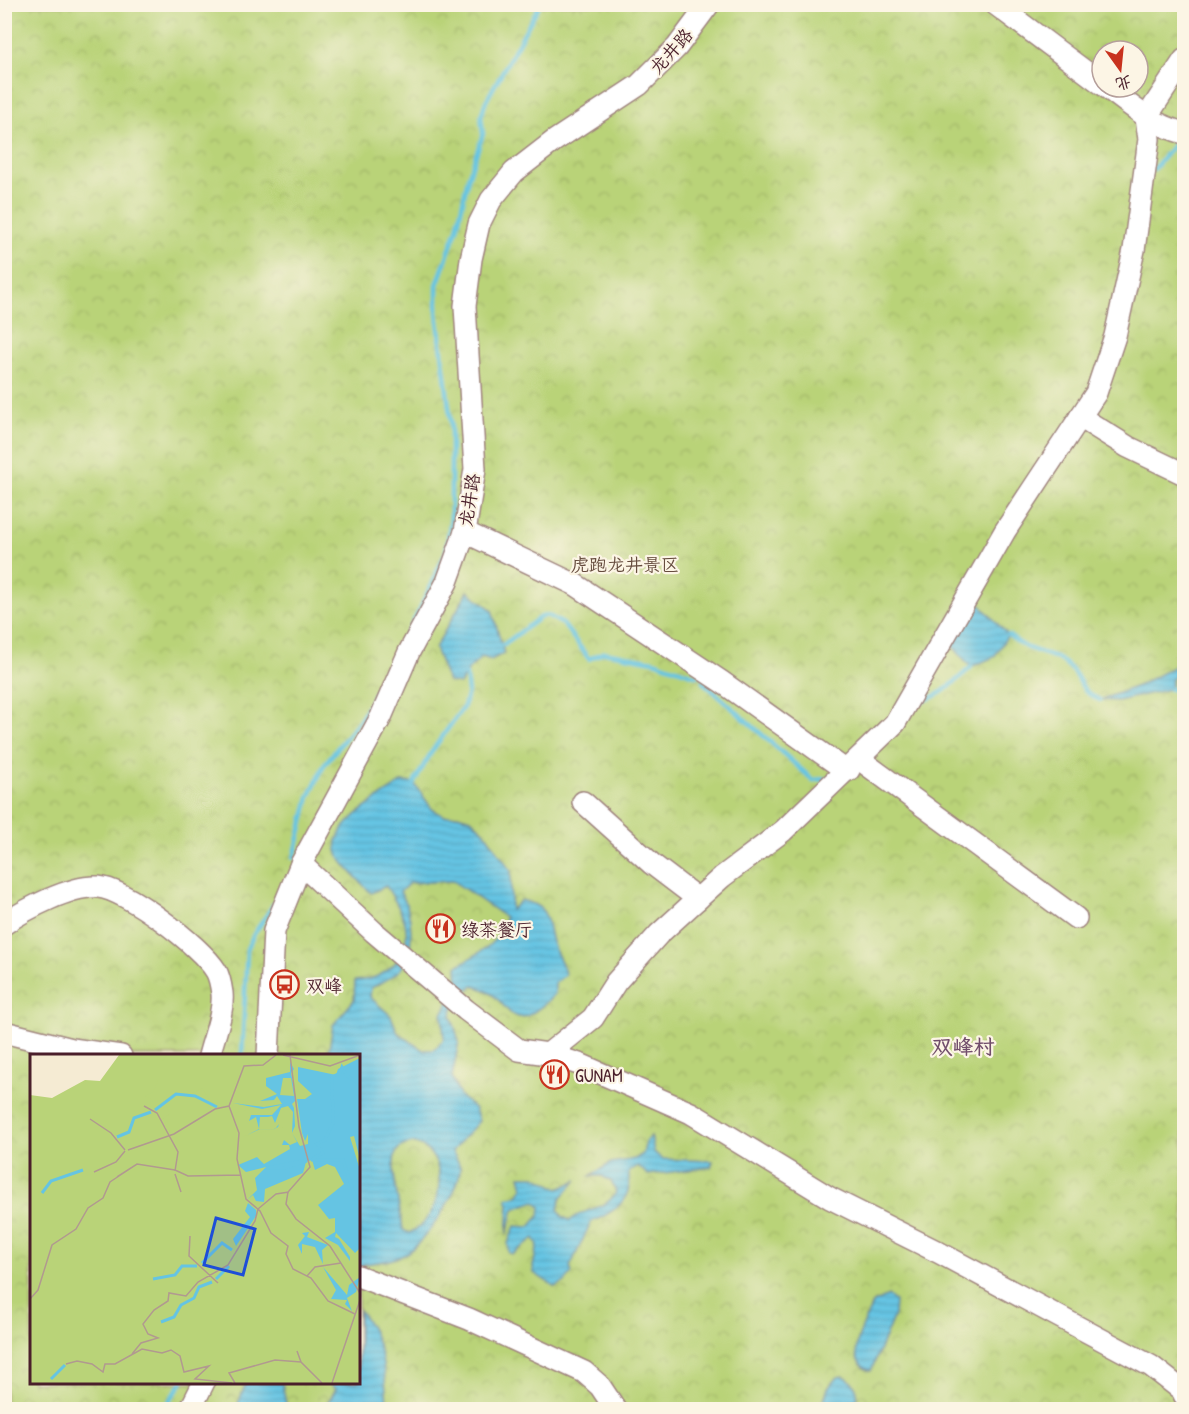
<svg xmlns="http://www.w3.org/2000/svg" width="1189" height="1414" viewBox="0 0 1189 1414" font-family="'Patrick Hand','LXGW WenKai TC',sans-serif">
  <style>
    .park { fill: url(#park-crowns); stroke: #827952; stroke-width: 1.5; fill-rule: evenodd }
    .water { fill: url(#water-rules); stroke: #587287; stroke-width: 1.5; fill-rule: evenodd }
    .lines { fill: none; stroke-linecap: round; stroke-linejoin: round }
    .stream { stroke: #65c4e3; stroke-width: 4.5 }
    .minor-casing { stroke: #a0857f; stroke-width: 24 }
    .minor { stroke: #fff; stroke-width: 21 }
    .labels { text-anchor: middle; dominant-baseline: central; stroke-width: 4.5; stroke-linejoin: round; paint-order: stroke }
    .street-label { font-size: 18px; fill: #4a1f2b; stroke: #fcf5e5 }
    .park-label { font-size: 18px; fill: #664c3e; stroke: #fcf5e5 }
    .poi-label { font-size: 18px; fill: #4a1f2b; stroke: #fcf5e5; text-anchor: start }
    .quarter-label { font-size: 21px; font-weight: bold; fill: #724e6c; stroke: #fcf5e5 }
    .inset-river { fill: none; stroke: #65c4e3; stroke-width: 3 }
    .inset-road { fill: none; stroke: #b19990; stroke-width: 1.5 }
    .view { fill: #1d4ed8; fill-opacity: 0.15; stroke: #1d4ed8; stroke-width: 3 }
    .inset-edge { fill: none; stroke: #4a1f2b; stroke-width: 3 }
  </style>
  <defs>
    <pattern id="park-crowns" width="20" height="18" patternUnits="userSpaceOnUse" patternTransform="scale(1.5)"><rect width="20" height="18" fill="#b9d378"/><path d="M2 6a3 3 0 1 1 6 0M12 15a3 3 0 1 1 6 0" fill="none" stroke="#a1b568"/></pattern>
    <pattern id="water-rules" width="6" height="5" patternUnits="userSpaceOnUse" patternTransform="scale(1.5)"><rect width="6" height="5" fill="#65c4e3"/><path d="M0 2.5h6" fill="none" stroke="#59a8c3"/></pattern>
  </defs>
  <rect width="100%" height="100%" fill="#fcf5e5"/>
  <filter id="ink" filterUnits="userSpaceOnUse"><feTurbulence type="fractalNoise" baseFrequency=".0167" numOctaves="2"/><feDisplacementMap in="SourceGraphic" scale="12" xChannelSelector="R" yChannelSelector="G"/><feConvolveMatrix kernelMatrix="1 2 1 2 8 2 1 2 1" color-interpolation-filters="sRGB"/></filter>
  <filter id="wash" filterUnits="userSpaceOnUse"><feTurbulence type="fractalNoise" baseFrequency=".008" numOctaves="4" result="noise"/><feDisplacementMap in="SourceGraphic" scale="24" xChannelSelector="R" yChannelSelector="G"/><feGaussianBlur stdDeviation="1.35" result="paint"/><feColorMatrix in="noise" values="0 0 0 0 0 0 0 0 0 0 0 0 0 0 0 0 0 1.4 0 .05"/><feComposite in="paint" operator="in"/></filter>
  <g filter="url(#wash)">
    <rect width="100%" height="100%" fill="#f5ebd3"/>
    <!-- park -->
    <path class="park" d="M 5,5 L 1184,5 L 1184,1409 L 5,1410 ZM 1102,51 L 1138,51 L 1138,87 L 1102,87 ZM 32,1056 L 358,1056 L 358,1382 L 32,1382 Z"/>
    <!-- water -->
    <g class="water">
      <path d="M 468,591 L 492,610 L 504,653 L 491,660 L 482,657 L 469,669 L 460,684 L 448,682 L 435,648 Z"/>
      <path d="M 975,599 L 1008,635 L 994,657 L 971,667 L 949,642 Z"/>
      <path d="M 1184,661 L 1184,669 L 1172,679 L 1170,689 L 1118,701 L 1100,700 L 1140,685 Z"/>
      <path d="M 402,782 L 414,783 L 432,809 L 444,816 L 457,815 L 471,819 L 484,831 L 511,871 L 511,910 L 521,900 C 552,907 545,920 553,945 C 557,956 564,963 565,975 L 555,983 L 555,994 C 503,1046 516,996 474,986 L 458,995 L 451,1015 L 459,1041 L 452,1077 L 460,1096 L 475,1109 L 479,1121 L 452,1151 C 454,1155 459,1162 460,1167 C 461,1191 427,1238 408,1252 C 396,1261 378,1262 364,1264 L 359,1282 L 358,1056 L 328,1056 L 333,1025 L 354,1000 L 355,981 C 385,980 413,956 405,923 C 402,911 393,897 386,886 L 371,893 C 363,884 341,864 338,854 C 326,826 384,796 402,782 ZM 453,881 L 505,917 C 504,941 476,955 457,966 L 458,984 L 442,1014 L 444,1039 L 434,1050 L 423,1050 L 398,1033 L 391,1016 L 370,997 L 371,988 C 381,983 392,978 400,970 C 416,952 413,911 400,892 L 409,883 ZM 412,1143 C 454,1152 443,1219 409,1233 L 403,1230 C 401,1211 389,1169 396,1153 C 398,1146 406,1145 412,1143 Z"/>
      <path d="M 651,1136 L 654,1152 L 662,1159 L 713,1161 L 711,1167 L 648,1175 L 638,1166 L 629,1171 C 628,1178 630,1185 628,1191 C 623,1207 606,1216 591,1222 L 570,1267 L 572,1273 L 565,1282 L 555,1287 L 534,1273 L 533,1266 L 538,1245 L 534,1238 L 513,1254 L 509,1253 L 508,1243 L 515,1226 L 530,1227 L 540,1215 L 541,1207 L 535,1201 L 514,1209 L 507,1234 L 509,1205 L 507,1198 L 518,1196 L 523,1187 L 520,1176 L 535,1176 L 559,1189 L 577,1180 L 561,1198 L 558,1209 L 562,1216 L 570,1221 C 584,1207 606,1211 616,1192 L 611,1181 L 602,1176 L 590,1176 L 611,1163 L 635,1159 L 643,1154 L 646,1141 Z"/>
      <path d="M 888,1296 L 895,1301 L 894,1315 L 871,1371 C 841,1361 865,1324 872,1304 Z"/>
      <path d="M 359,1310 C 382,1337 385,1370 387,1404 L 385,1409 L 324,1409 L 336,1389 L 329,1383 L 358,1382 Z"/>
      <path d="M 844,1376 C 858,1384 860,1394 855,1409 L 821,1409 L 828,1388 L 837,1377 Z"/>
      <path d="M 246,1383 L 282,1383 L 287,1409 L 236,1409 Z"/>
    </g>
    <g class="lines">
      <!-- stream -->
      <g class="stream">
        <path d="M 1154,169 L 1179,138"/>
        <path d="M 1008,635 C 1014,639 1021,645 1028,648 C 1043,654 1059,656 1071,669 C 1084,683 1078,690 1100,700"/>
        <path d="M 503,645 L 539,618 L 547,615 L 563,624 L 589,659 L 604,652 L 654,661 L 697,676"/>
        <path d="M 703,682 L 813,780 L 825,779"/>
        <path d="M 1170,689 L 1184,690"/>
        <path d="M 914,702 C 939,700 953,683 971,667"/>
        <path d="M 414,783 L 432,751 L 464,706 L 468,692 L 466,674"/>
        <path d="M 294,858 L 309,797 L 324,765 L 362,717 L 419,611 L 446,552 L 451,516 L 451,423 L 437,313 L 437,285 L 457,229 L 468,178 L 483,134 L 481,116 L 486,101 L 540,4"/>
        <path d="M 242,1056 L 247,949 L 254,934 L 274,904"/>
        <path d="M 163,1410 L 182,1382"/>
      </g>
    </g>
  </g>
  <g filter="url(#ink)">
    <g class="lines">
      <defs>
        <g id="minor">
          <path d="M 995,4 L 1102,84"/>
          <path d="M 1106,87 C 1131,106 1153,125 1184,133"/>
          <path d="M 1080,417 L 1128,447 L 1184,474"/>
          <path d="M 465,532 L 576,585 L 722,682 L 841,767 L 849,770"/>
          <path d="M 859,759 L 1076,918"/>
          <path d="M 583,802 L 652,864 L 698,899"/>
          <path d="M 301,864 L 374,932 L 466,1010 L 519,1050 L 548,1054 L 582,1065 L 691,1113 L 830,1198 L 938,1252 L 1151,1366 L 1183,1391 L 1184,1395"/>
          <path d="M 4,924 C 26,909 71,885 98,887 C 126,889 201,946 216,971 C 219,976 221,986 222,993 C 224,1013 214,1036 209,1056"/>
          <path d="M 4,1032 L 72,1049 L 121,1056"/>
          <path d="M 548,1054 L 593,1018 L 616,982 L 659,934 L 722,877 L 783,831 L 895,723 L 1005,531 L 1096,393 L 1115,336 L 1134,250 L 1149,139 L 1146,118 L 1184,60"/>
          <path d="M 268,1056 L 274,931 L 301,864 L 381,717 L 409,652 L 447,582 L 465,532 L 475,469 L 465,306 L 471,259 L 479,224 L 491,200 L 514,172 L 554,141 L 639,85 L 677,47 L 709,4"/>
          <path d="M 358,1276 L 469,1319 L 584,1372 L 600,1386 L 616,1410"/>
          <path d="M 190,1410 L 204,1382"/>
        </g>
      </defs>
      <!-- minor casing -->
      <use href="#minor" class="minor-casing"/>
      <!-- minor -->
      <use href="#minor" class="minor"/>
    </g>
  </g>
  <!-- icons -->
  <defs>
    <symbol id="restaurant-ring" viewBox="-11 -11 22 22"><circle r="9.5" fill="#fcf5e5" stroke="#c8321e" stroke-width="1.5"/><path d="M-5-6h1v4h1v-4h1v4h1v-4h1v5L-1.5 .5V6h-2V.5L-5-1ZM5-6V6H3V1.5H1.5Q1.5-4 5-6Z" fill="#c8321e"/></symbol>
    <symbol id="bus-ring" viewBox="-11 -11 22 22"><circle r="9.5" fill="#fcf5e5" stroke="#c8321e" stroke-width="1.5"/><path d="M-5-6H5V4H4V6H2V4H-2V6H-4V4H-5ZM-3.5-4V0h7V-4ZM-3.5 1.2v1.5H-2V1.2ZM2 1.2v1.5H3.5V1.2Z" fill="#c8321e"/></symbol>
  </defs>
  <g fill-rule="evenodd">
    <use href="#restaurant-ring" x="424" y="912" width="33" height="33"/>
    <use href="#bus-ring" x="268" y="968" width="33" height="33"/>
    <use href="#restaurant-ring" x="538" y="1058" width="33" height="33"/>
  </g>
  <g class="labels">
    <!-- street labels -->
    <g class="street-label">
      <text transform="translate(671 51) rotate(-48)">龙井路</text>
      <text transform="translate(469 500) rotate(-81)">龙井路</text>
    </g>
    <!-- park labels -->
    <g class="park-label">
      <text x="625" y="564">虎跑龙井景区</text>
    </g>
    <!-- poi labels -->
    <g class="poi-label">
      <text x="461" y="929">绿茶餐厅</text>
      <text x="306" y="985">双峰</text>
      <text x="575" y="1075">GUNAM</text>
    </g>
    <!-- quarter labels -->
    <g class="quarter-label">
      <text x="963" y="1046">双峰村</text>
    </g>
  </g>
  <!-- overview -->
  <g transform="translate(30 1054)">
    <rect width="330" height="330" fill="#f5ebd3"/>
    <path d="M 89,1 L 330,1 L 330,329 L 0,329 L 0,41 L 22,44 L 55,26 L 70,27 Z" fill="#b9d378"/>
    <path d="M 125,1 L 133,7 L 137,1 L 242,1 L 238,7 L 216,10 L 198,50 L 189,53 L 181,48 L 172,34 L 159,41 L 141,42 L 135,49 L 140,60 L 132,65 L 119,50 L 124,47 L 115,42 L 123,38 L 128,27 L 125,24 ZM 245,50 L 262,54 L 262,76 L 253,73 L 210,83 L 202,59 L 220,56 L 221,51 L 232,54 Z" fill="#b9d378"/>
    <path d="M 330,4 L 330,106 L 324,82 L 320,83 L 330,116 L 330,194 L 325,199 L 306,179 L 305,183 L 309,185 L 320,203 L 320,207 L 308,191 L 295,184 L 305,178 L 305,164 L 299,165 L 288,151 L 314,130 L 305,113 L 297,110 L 285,116 L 282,106 L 276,108 L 273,119 L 235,135 L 234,148 L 226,147 L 223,141 L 217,146 L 227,136 L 225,124 L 236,113 L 216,118 L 208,111 L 227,103 L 234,110 L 260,95 L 259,91 L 252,91 L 254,86 L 260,91 L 267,88 L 262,79 L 263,58 L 258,52 L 251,54 L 245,69 L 242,62 L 238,63 L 230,63 L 229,76 L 245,75 L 249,70 L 248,73 L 244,75 L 228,76 L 217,81 L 229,75 L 226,63 L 219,67 L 221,61 L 242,61 L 251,51 L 232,55 L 203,49 L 234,53 L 252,50 L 247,42 L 244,46 L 230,47 L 247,40 L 236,32 L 236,24 L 260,18 L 260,8 L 264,15 L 261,19 L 266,46 L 262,50 L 264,54 L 265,72 L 262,79 L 270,92 L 278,90 L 278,80 L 275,87 L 272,79 L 267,45 L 275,45 L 282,40 L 268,27 L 268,13 L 306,21 L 308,15 ZM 253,24 L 261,24 L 264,42 L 250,41 ZM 218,149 L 226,156 L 226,162 L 206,192 L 203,185 L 220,163 L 215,157 ZM 279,178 L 277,183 L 298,191 L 292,196 L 293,210 L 285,193 L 272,190 L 272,200 L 268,191 L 275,182 L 272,179 ZM 293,213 L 317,241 L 319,231 L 330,223 L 326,238 L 317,244 L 322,257 L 315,250 L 317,246 L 301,245 L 306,236 Z" fill="#65c4e3" fill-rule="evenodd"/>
    <path class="inset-river" d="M 125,56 L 146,40 L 165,42 L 187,53M 87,83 L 99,78 L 104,64 L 121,58M 282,105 L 293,99 L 287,90 L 295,86 L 303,69 L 302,23 L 310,19 L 312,13 L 317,22 L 330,30M 281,106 L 313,106 L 330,158M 277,107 L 254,114 L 237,114 L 277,106M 12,139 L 21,127 L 53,116M 172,209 L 192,189 L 202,196M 123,225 L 145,221 L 152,212 L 167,212M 186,225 L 199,212M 131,268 L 144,263 L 151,251 L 164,244 L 169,233 L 182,228M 21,325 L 35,311"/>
    <path class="inset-road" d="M 253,1 L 300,12 L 330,1M 260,1 L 269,73 L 280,113 L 258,138 L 256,150 L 266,165 L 300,192 L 330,239M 114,52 L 127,59 L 135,74M 199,52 L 209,79 L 207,105 L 216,145 L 230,157 L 241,179 L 258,192 L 256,200 L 263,215 L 281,224 L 298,247 L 325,260M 60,65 L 81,79 L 95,96M 135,74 L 148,98 L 145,117M 98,96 L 144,80 L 185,55 L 199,52 L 214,12 L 233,11 L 246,1M 145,116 L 158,122 L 211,121M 64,118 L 86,108 L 95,97M 145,120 L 151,138M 87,123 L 107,110 L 145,116M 228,155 L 246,140 L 259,138M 160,182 L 159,202 L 188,229M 277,222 L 285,213 L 311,209M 0,245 L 8,236 L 22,191 L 46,175 L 58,154 L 73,144 L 80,128 L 89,122M 267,297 L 271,308 L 292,329M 102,300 L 111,289 L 128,284 L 118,280 L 113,270 L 124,256 L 138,247 L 139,239 L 156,242 L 168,228 L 198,211 L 225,167 L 228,155M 36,310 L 47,307 L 62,310 L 73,318 L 75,310 L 85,310 L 112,295 L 132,299 L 141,296 L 150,302 L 154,318 L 179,312 L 165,325 L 202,329M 205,329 L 199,319 L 245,306 L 271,308M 302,329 L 330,246"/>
    <path class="view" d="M 186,164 L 225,175 L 213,221 L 174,211 Z"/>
    <rect width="330" height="330" class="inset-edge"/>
  </g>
  <!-- margin -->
  <rect width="1189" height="1414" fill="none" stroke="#fcf5e5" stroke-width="24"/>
  <!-- north arrow -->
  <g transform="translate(1120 69) rotate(165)"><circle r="28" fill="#fcf5e5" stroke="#b59f9b" stroke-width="1.5"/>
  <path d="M0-4.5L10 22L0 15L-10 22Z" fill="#c8321e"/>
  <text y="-9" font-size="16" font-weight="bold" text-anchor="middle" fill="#4a1f2b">北</text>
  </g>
</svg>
